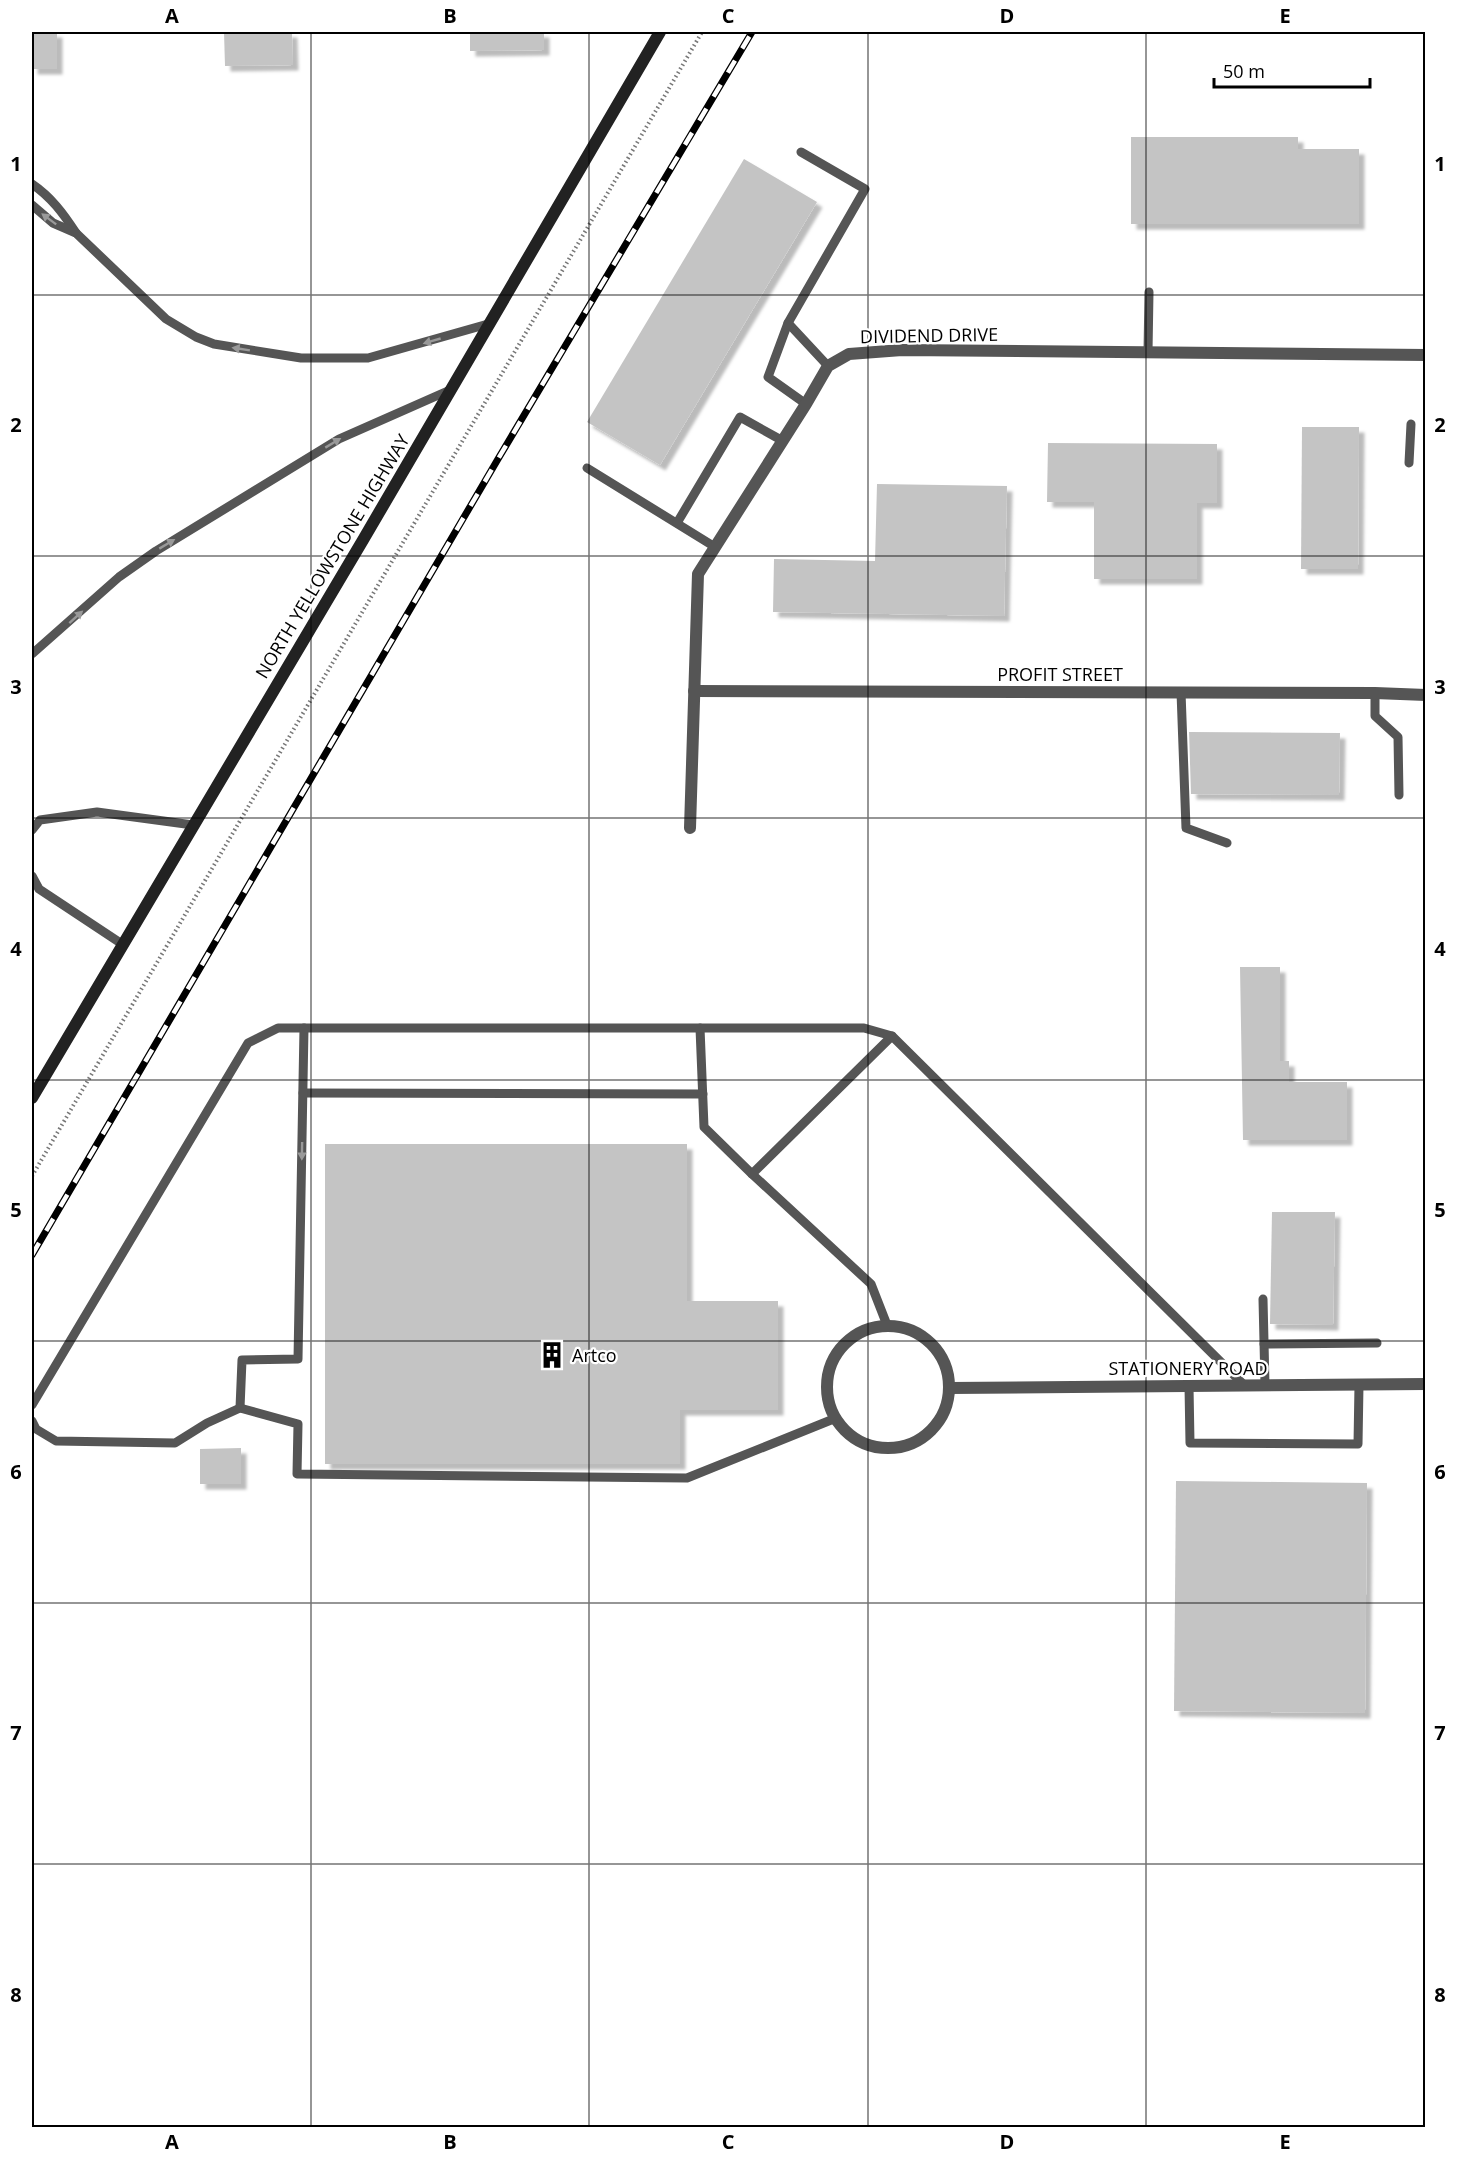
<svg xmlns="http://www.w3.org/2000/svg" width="1457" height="2159" viewBox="0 0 1457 2159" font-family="'Open Sans',sans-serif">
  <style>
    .building { fill: #c4c4c4; filter: url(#shadow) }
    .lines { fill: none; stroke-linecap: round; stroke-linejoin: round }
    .path { stroke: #777; stroke-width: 4; stroke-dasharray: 1.5 3; stroke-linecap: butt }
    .lane { stroke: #555; stroke-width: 9 }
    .street { stroke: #555; stroke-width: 12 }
    .secondary { stroke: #222; stroke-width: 12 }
    .rail-casing { stroke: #000; stroke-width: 7 }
    .rail { stroke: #fff; stroke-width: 4.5; stroke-dasharray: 14; stroke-linecap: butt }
    .oneway { fill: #999 }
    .grid { fill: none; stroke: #000; stroke-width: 1.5; stroke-opacity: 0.55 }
    .labels { text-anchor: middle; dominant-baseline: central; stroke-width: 4.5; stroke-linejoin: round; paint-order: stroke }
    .street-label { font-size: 18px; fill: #000; stroke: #fff }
    .poi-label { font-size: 18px; fill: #000; stroke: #fff; text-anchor: start }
    .neatline { fill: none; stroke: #000; stroke-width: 2 }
    .grid-label { font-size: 20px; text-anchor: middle; font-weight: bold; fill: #000 }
  </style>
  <defs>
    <filter id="shadow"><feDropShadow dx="5.5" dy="5.5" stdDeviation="1.5" flood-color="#0004"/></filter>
  </defs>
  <rect width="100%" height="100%" fill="#fff"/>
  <!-- building -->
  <g class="building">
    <rect x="32" y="32" width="25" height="37"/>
    <path d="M 224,32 L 292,32 L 293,65 L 225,66 Z"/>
    <path d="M 470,32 L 544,32 L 544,50 L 470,51 Z"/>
    <path d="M 1131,137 L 1298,137 L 1298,149 L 1359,149 L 1359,224 L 1131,224 Z"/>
    <path d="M 744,159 L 817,202 L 660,465 L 587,422 Z"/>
    <path d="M 1302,427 L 1359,427 L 1358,569 L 1301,569 Z"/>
    <path d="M 1048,443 L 1217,444 L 1217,503 L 1197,503 L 1197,579 L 1094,579 L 1094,502 L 1047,502 Z"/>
    <path d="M 877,484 L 1007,486 L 1004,616 L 773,612 L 774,559 L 875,561 Z"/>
    <path d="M 1189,732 L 1340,733 L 1339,795 L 1191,794 Z"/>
    <path d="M 1240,967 L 1280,967 L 1280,1061 L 1289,1061 L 1289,1082 L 1347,1082 L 1347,1140 L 1243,1140 Z"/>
    <path d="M 325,1144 L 687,1144 L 687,1301 L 778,1301 L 778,1410 L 680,1410 L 680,1464 L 325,1464 Z"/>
    <path d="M 1272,1212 L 1335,1212 L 1333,1325 L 1270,1324 Z"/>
    <path d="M 241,1448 L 241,1484 L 200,1484 L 200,1449 Z"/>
    <path d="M 1176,1481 L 1367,1483 L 1365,1713 L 1174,1711 Z"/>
  </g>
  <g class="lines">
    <!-- path -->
    <path class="path" d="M 32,1176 L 702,32"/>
    <!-- lane -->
    <g class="lane">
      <path d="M 801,152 L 865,189 L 788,323 L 768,377 L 806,404"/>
      <path d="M 32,184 C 51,197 63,213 76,233"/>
      <path d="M 32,205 L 53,223 L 76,233 L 166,319 L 196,337 L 214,344 L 301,358 L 368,358 L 488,324"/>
      <path d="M 788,323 L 828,366"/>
      <path d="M 1148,352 L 1149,292"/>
      <path d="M 1409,463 L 1411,424"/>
      <path d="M 587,468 L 715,547"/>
      <path d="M 677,523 L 740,417 L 783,441"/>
      <path d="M 32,654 L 119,577 L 156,551 L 339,439 L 450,390"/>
      <path d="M 1181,692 L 1186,828 L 1227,843"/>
      <path d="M 1375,693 L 1375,716 L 1398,737 L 1399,795"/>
      <path d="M 32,830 L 40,820 L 97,812 L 193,825"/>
      <path d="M 32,876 L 39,889 L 122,944"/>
      <path d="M 700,1028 L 704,1127 L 752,1174 L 871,1284 L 887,1325"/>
      <path d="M 303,1093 L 703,1094"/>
      <path d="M 752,1174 L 892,1036"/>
      <path d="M 1263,1299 L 1265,1385"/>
      <path d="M 1264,1344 L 1377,1343"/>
      <path d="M 1189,1386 L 1190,1443 L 1358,1444 L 1359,1385"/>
      <path d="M 32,1405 L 248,1043 L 278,1028 L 864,1028 L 892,1036 L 1244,1385"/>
      <path d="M 240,1408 L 242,1360 L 298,1359 L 304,1028"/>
      <path d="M 32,1421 L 36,1429 L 56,1441 L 175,1443 L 207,1423 L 240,1408 L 298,1424 L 297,1474 L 687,1478 L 836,1418"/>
    </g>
    <!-- street -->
    <g class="street">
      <path d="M 694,691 L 1375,693 L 1426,695"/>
      <path d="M 690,828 L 698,574 L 806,404 L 828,366 L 849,354 L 902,350 L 1426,355"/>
      <circle cx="888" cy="1387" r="61"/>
      <path d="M 950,1388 L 1426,1384"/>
    </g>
    <!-- secondary -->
    <path class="secondary" d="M 32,1098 L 363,540 L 660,32"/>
    <defs>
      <path id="rail" d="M 32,1255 L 498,459 L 752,32"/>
    </defs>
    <!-- rail casing -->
    <use href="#rail" class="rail-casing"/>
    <!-- rail -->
    <use href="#rail" class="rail"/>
  </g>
  <!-- one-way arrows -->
  <defs><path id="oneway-solid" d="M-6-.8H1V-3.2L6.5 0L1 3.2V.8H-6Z" transform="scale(1.5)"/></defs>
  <g class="oneway">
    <use href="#oneway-solid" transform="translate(49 219) rotate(-143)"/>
    <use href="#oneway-solid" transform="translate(432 341) rotate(164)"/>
    <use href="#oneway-solid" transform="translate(241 349) rotate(-171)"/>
    <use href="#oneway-solid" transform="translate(333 443) rotate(-31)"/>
    <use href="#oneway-solid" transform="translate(167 544) rotate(-31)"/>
    <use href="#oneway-solid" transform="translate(76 617) rotate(-42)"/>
    <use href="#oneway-solid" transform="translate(302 1151) rotate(91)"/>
  </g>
  <!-- grid -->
  <path class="grid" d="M 311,32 L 311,2128M 589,32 L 589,2128M 868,32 L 868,2128M 1146,32 L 1146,2128M 32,295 L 1426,295M 32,556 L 1426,556M 32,818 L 1426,818M 32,1080 L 1426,1080M 32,1341 L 1426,1341M 32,1603 L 1426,1603M 32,1864 L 1426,1864"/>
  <!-- icons -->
  <defs>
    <symbol id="building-bare" viewBox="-9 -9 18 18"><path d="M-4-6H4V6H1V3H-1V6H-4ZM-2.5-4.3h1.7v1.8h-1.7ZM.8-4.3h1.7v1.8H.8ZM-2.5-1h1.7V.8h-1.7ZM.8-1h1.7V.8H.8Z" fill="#000" stroke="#fff" stroke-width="2.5" paint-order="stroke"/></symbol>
  </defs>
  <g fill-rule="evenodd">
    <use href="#building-bare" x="533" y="1336" width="38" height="38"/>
  </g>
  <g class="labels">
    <!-- street labels -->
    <g class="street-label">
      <text transform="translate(929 335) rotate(-1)">DIVIDEND DRIVE</text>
      <text transform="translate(332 556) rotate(-59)">NORTH YELLOWSTONE HIGHWAY</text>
      <text x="1060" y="674">PROFIT STREET</text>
      <text x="1188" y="1368">STATIONERY ROAD</text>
    </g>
    <!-- poi labels -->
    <g class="poi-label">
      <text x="572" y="1355">Artco</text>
    </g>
  </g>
  <!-- border -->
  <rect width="1457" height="2159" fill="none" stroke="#ffffff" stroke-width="66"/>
  <!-- scale -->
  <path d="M1214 78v9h156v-9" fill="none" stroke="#000000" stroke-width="3"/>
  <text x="1223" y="78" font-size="18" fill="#000000" stroke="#ffffff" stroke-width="4.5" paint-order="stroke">50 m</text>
  <rect x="33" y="33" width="1391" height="2093" class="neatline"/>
  <g class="grid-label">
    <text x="172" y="23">A</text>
    <text x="450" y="23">B</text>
    <text x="728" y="23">C</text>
    <text x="1007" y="23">D</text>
    <text x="1285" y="23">E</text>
    <text x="16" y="171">1</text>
    <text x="1440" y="171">1</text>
    <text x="16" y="432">2</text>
    <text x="1440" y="432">2</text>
    <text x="16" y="694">3</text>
    <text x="1440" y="694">3</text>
    <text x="16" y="956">4</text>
    <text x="1440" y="956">4</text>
    <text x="16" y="1217">5</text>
    <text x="1440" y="1217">5</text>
    <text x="16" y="1479">6</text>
    <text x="1440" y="1479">6</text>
    <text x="16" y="1740">7</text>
    <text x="1440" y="1740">7</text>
    <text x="16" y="2002">8</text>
    <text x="1440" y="2002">8</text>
    <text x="172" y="2149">A</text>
    <text x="450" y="2149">B</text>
    <text x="728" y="2149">C</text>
    <text x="1007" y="2149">D</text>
    <text x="1285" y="2149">E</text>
  </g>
</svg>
